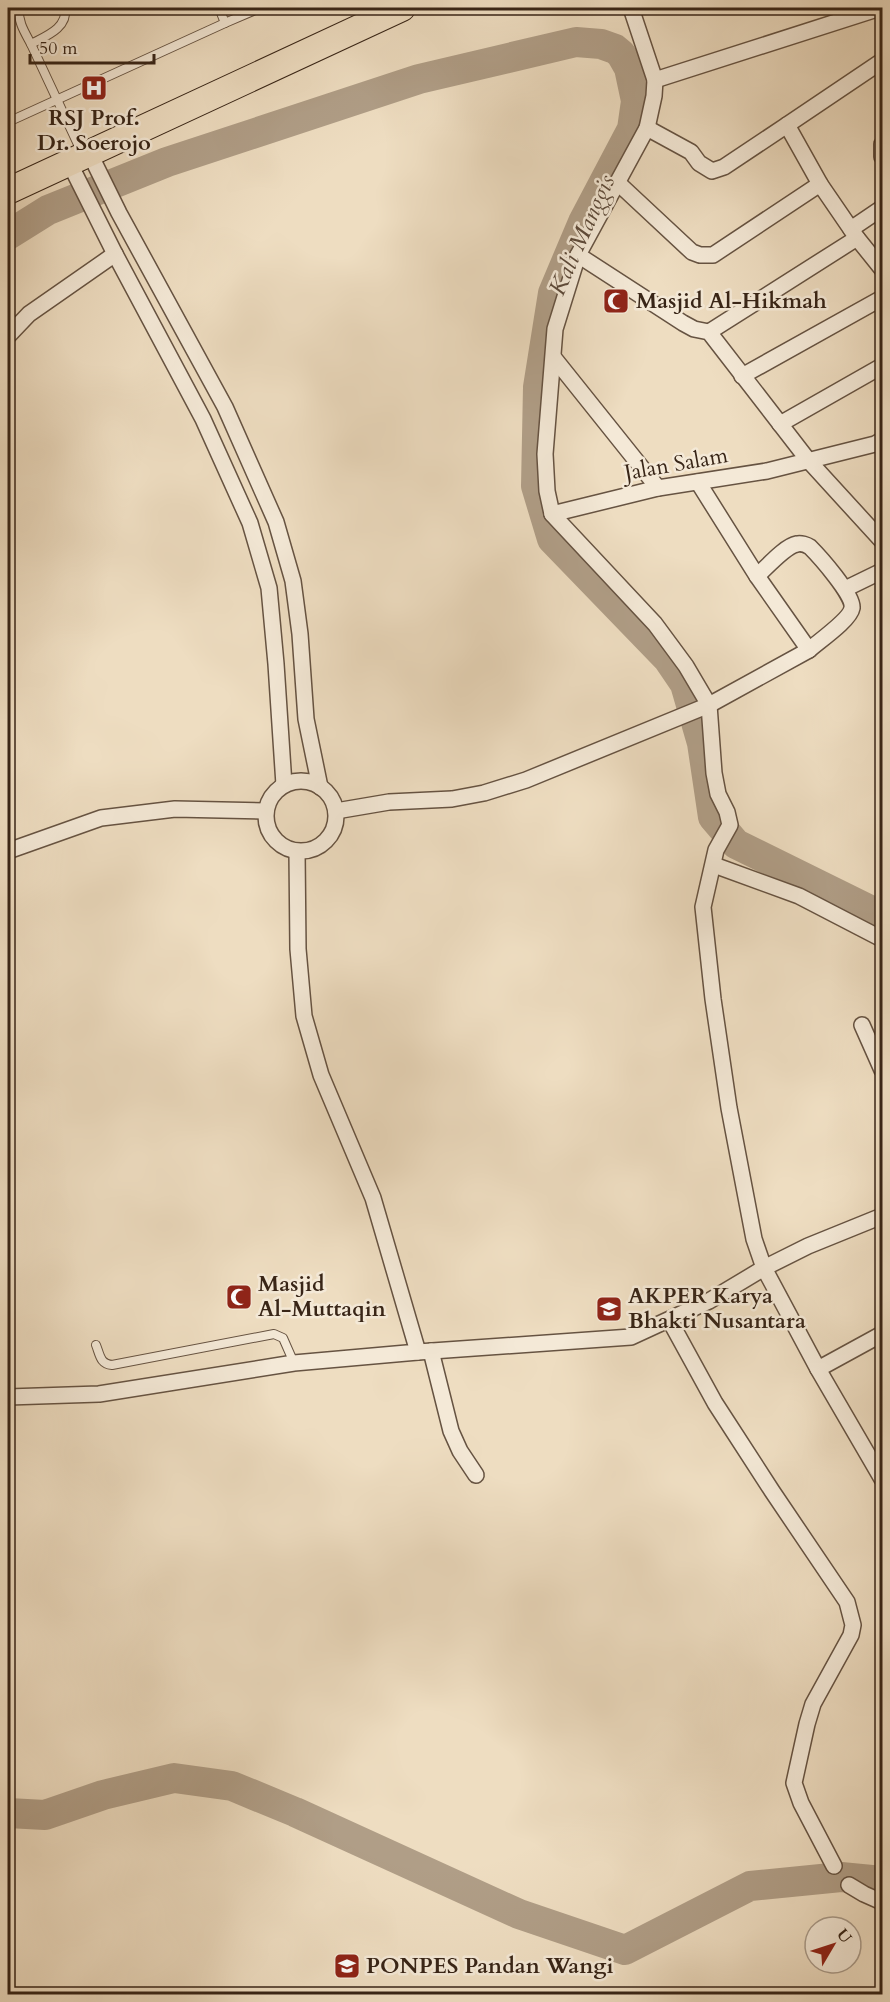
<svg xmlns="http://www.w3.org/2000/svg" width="890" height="2002" viewBox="0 0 890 2002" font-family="Cardo,serif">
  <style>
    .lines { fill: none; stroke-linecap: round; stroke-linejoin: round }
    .river { stroke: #b09e87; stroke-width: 30 }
    .service-casing { stroke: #665342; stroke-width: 10 }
    .minor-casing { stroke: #665342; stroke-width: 18 }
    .trunk-casing { stroke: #382517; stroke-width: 28 }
    .service { stroke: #f4e9d7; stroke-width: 8 }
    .minor { stroke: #f4e9d7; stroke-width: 15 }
    .trunk { stroke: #eeddc1; stroke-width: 26 }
    .labels { text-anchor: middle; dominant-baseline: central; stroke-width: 5; stroke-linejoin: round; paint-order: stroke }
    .poi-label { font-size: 22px; font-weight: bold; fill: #382517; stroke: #f4e9d7; text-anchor: start }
    .street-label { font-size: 22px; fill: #382517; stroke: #f4e9d7 }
    .water-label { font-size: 24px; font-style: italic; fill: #5c4939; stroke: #f4e9d7 }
  </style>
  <rect width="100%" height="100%" fill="#eeddc1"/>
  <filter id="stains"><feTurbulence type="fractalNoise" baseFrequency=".00333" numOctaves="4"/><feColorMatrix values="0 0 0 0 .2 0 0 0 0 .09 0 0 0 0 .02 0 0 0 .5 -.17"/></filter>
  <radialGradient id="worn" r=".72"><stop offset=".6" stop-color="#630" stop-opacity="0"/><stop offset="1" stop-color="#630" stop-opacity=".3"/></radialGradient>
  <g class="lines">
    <!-- river -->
    <g class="river">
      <path d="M 8,235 L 48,210 L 167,162 L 419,79 L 576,42 L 601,44 L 615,49 L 621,54 L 629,68 L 636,101 L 632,129 L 583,222 L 553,293 L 538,387 L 536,486 L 552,539 L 668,659 L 685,684 L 702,743 L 713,817 L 736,844 L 882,916"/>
      <path d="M 8,1813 L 45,1815 L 103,1795 L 174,1778 L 232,1786 L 295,1812 L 519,1914 L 625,1950 L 750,1886 L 841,1877 L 882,1881"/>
    </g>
    <defs>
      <g id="service">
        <path d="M 19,8 C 18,22 24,31 31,44 L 82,153"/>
        <path d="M 219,8 L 225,23 L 260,8"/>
        <path d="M 31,44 C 46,36 68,28 65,8"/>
        <path d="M 8,122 L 225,23"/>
        <path d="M 96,1345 C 100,1355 100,1364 112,1365 L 274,1334 L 283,1338 L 294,1363"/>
      </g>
      <g id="minor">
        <path d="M 631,8 L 655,80 L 654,96 L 647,128 L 578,255 L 555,329 L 545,454 L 547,491 L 552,514 L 655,624 L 686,666 L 709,705 L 714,773 L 718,794 L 727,812 L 730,825 L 716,850 L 703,907 L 713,999 L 729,1108 L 754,1239 L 764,1268 L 818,1369 L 882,1479"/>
        <path d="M 882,61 L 787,125 L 820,184 L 857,238 L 882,269"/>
        <path d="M 655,80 L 880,8"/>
        <path d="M 647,128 L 691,152 L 699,163 L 712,171 L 724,167 L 787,125"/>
        <path d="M 882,144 L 882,157"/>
        <path d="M 89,152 L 119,213 L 225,407 L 276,522 L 293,581 L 300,634 L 306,719 L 320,787"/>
        <path d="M 69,162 L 115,254 L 203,419 L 250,523 L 269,588 L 276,664 L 284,785"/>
        <path d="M 618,183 L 692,252 L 700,255 L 713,255 L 820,184"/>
        <path d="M 851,229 L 882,208"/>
        <path d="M 578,255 L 683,323 L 694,329 L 709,332 L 808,460 L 882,541"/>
        <path d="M 709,332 L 857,238"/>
        <path d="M 8,336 L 29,314 L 115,254"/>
        <path d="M 554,358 L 658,488"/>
        <path d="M 742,376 L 882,298"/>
        <path d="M 780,424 L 882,366"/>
        <path d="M 552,514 L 658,488 L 767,471 L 875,444 L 882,440"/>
        <path d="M 757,576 C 766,568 785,546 797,544 C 801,543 807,545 810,547 C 819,556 854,595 852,608 C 850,620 819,641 809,650"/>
        <path d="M 845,589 L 882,571"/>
        <circle cx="301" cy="816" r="35"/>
        <path d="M 336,811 L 389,802 L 452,799 L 484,793 L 526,780 L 709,705 L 809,650 L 757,576 L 698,482"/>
        <path d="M 8,851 L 101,818 L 175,809 L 265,811"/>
        <path d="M 714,865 L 799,896 L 882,939"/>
        <path d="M 862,1025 L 882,1070"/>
        <path d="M 670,1321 L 715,1403 L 772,1491 L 847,1602 L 853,1625 L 851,1635 L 813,1704 L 807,1724 L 794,1783 L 801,1803 L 834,1866"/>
        <path d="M 431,1351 L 451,1431 L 460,1451 L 476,1475"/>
        <path d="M 418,1352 L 631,1337 L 709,1301 L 764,1268 L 808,1246 L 882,1216"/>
        <path d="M 818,1369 L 882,1334"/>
        <path d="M 8,1397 L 99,1394 L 294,1363 L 418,1352 L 373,1198 L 321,1075 L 304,1016 L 298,949 L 297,852"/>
        <path d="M 849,1885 L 864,1894 L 882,1902"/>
      </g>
      <path id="trunk" d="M 8,191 L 402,8"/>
    </defs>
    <!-- service casing -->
    <use href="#service" class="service-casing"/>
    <!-- minor casing -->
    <use href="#minor" class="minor-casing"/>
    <!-- trunk casing -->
    <use href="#trunk" class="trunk-casing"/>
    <!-- service -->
    <use href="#service" class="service"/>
    <!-- minor -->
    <use href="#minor" class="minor"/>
    <!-- trunk -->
    <use href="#trunk" class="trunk"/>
  </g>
  <!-- icons -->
  <defs>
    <symbol id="hospital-square" viewBox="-11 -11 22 22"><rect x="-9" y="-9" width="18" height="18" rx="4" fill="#8f2418" stroke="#f4e9d7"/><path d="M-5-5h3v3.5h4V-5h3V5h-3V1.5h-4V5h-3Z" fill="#fff"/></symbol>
    <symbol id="mosque-square" viewBox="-11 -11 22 22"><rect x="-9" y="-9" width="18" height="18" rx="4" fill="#8f2418" stroke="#f4e9d7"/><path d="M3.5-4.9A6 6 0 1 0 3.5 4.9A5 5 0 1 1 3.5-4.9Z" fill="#fff"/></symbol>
    <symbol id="university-square" viewBox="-11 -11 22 22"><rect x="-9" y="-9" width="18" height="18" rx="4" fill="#8f2418" stroke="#f4e9d7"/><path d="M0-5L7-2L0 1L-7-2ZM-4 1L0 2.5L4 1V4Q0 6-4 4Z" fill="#fff"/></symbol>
    <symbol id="school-square" viewBox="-11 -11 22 22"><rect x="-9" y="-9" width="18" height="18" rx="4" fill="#8f2418" stroke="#f4e9d7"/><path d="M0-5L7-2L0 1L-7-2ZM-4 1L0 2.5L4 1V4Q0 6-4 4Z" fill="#fff"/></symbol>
  </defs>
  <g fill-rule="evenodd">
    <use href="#hospital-square" x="79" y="73" width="30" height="30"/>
    <use href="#mosque-square" x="601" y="286" width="30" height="30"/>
    <use href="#mosque-square" x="224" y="1282" width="30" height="30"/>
    <use href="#university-square" x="594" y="1294" width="30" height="30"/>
    <use href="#school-square" x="332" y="1951" width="30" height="30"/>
  </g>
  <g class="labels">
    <!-- poi labels -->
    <g class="poi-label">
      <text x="94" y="118" text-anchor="middle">RSJ Prof.<tspan x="94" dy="25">Dr. Soerojo</tspan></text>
      <text x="636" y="301">Masjid Al-Hikmah</text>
      <text x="258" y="1284">Masjid<tspan x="258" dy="25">Al-Muttaqin</tspan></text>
      <text x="628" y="1296">AKPER Karya<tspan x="628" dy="25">Bhakti Nusantara</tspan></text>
      <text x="366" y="1966">PONPES Pandan Wangi</text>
    </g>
    <!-- street labels -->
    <g class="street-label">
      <text transform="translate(676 464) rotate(-10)">Jalan Salam</text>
    </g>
    <!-- water labels -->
    <g class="water-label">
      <text transform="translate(582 235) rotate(-66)">Kali Manggis</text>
    </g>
  </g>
  <!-- margin -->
  <rect width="890" height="2002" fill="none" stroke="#eeddc1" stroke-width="30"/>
  <rect x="9" y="9" width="872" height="1984" fill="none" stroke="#382517" stroke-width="3"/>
  <rect x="15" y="15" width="860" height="1972" fill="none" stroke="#382517" stroke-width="1.5"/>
  <!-- north arrow -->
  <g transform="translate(833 1945) rotate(51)"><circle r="28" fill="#f4e9d7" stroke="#a99b8a" stroke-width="1.5"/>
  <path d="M0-4.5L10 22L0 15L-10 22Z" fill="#8f2418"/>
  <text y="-9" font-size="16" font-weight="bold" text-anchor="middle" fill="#382517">U</text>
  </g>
  <!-- scale -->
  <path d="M30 54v9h124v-9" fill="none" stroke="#382517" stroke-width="3"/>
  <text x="39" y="54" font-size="18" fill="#382517" stroke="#f4e9d7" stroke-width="4.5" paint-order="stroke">50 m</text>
  <rect width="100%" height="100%" filter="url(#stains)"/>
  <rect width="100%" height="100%" fill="url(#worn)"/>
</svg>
